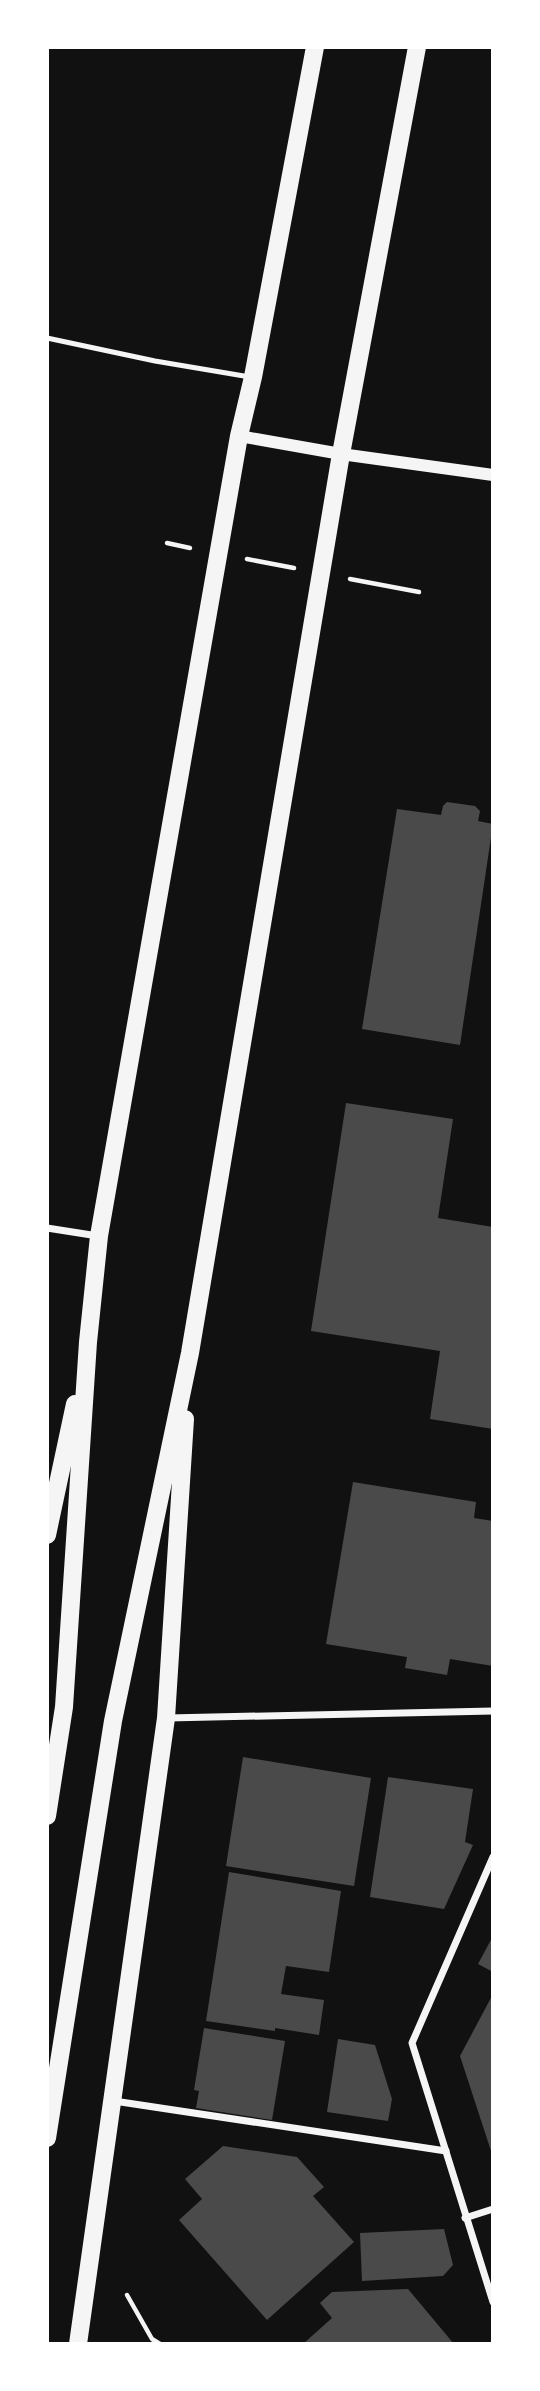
<svg xmlns="http://www.w3.org/2000/svg" width="540" height="2391" viewBox="0 0 540 2391" font-family="'Golos Text',sans-serif">
  <style>
    .building { fill: #4a4a4a }
    .lines { fill: none; stroke-linecap: round; stroke-linejoin: round }
    .path { stroke: #f5f5f5; stroke-width: 4.5 }
    .service { stroke: #f5f5f5; stroke-width: 5 }
    .minor { stroke: #f5f5f5; stroke-width: 7 }
    .tertiary { stroke: #f5f5f5; stroke-width: 12 }
    .primary { stroke: #f5f5f5; stroke-width: 18 }
  </style>
  <rect width="100%" height="100%" fill="#111"/>
  <!-- building -->
  <g class="building">
    <path d="M 447,802 L 475,806 L 480,811 L 478,821 L 493,824 L 460,1045 L 362,1029 L 397,809 L 441,815 L 443,806 Z"/>
    <path d="M 346,1103 L 453,1119 L 438,1218 L 493,1227 L 493,1429 L 430,1419 L 440,1351 L 311,1331 Z"/>
    <path d="M 353,1482 L 476,1502 L 474,1518 L 493,1521 L 493,1666 L 450,1659 L 447,1675 L 405,1668 L 407,1657 L 326,1644 Z"/>
    <path d="M 243,1757 L 371,1778 L 354,1886 L 226,1866 Z"/>
    <path d="M 388,1777 L 473,1789 L 465,1842 L 473,1845 L 444,1909 L 370,1897 Z"/>
    <path d="M 229,1872 L 341,1891 L 329,1972 L 286,1966 L 281,1994 L 324,2000 L 319,2035 L 275,2028 L 275,2031 L 206,2021 Z"/>
    <path d="M 493,1936 L 493,1972 L 478,1964 Z"/>
    <path d="M 493,1994 L 493,2154 L 492,2154 L 460,2056 Z"/>
    <path d="M 204,2028 L 285,2041 L 272,2120 L 196,2108 L 199,2091 L 194,2090 Z"/>
    <path d="M 338,2039 L 375,2045 L 392,2099 L 388,2121 L 327,2112 Z"/>
    <path d="M 223,2146 L 297,2157 L 324,2187 L 313,2196 L 354,2242 L 267,2320 L 179,2220 L 202,2199 L 185,2179 Z"/>
    <path d="M 444,2229 L 453,2265 L 443,2276 L 362,2281 L 360,2233 Z"/>
    <path d="M 408,2289 L 454,2344 L 303,2344 L 332,2318 L 320,2303 L 332,2292 Z"/>
  </g>
  <g class="lines">
    <!-- path -->
    <g class="path">
      <path d="M 167,543 L 190,548"/>
      <path d="M 247,559 L 294,568"/>
      <path d="M 350,579 L 419,592"/>
      <path d="M 127,2295 L 152,2339 L 160,2344"/>
    </g>
    <!-- service -->
    <path class="service" d="M 47,338 L 155,361 L 250,377"/>
    <!-- minor -->
    <g class="minor">
      <path d="M 47,1228 L 98,1236"/>
      <path d="M 168,1718 L 493,1711"/>
      <path d="M 493,1857 L 412,2043 L 493,2302"/>
      <path d="M 114,2101 L 446,2151"/>
      <path d="M 465,2218 L 493,2209"/>
    </g>
    <!-- tertiary -->
    <path class="tertiary" d="M 239,436 L 341,454 L 493,475"/>
    <!-- primary -->
    <g class="primary">
      <path d="M 47,1535 L 75,1404"/>
      <path d="M 47,1816 L 64,1707 L 88,1342 L 99,1236 L 239,436 L 253,377 L 315,47"/>
      <path d="M 47,2138 L 113,1721 L 190,1353 L 341,454 L 417,47"/>
      <path d="M 78,2344 L 166,1718 L 185,1419"/>
    </g>
  </g>
  <!-- border -->
  <rect width="540" height="2391" fill="none" stroke="#ffffff" stroke-width="98"/>
</svg>
